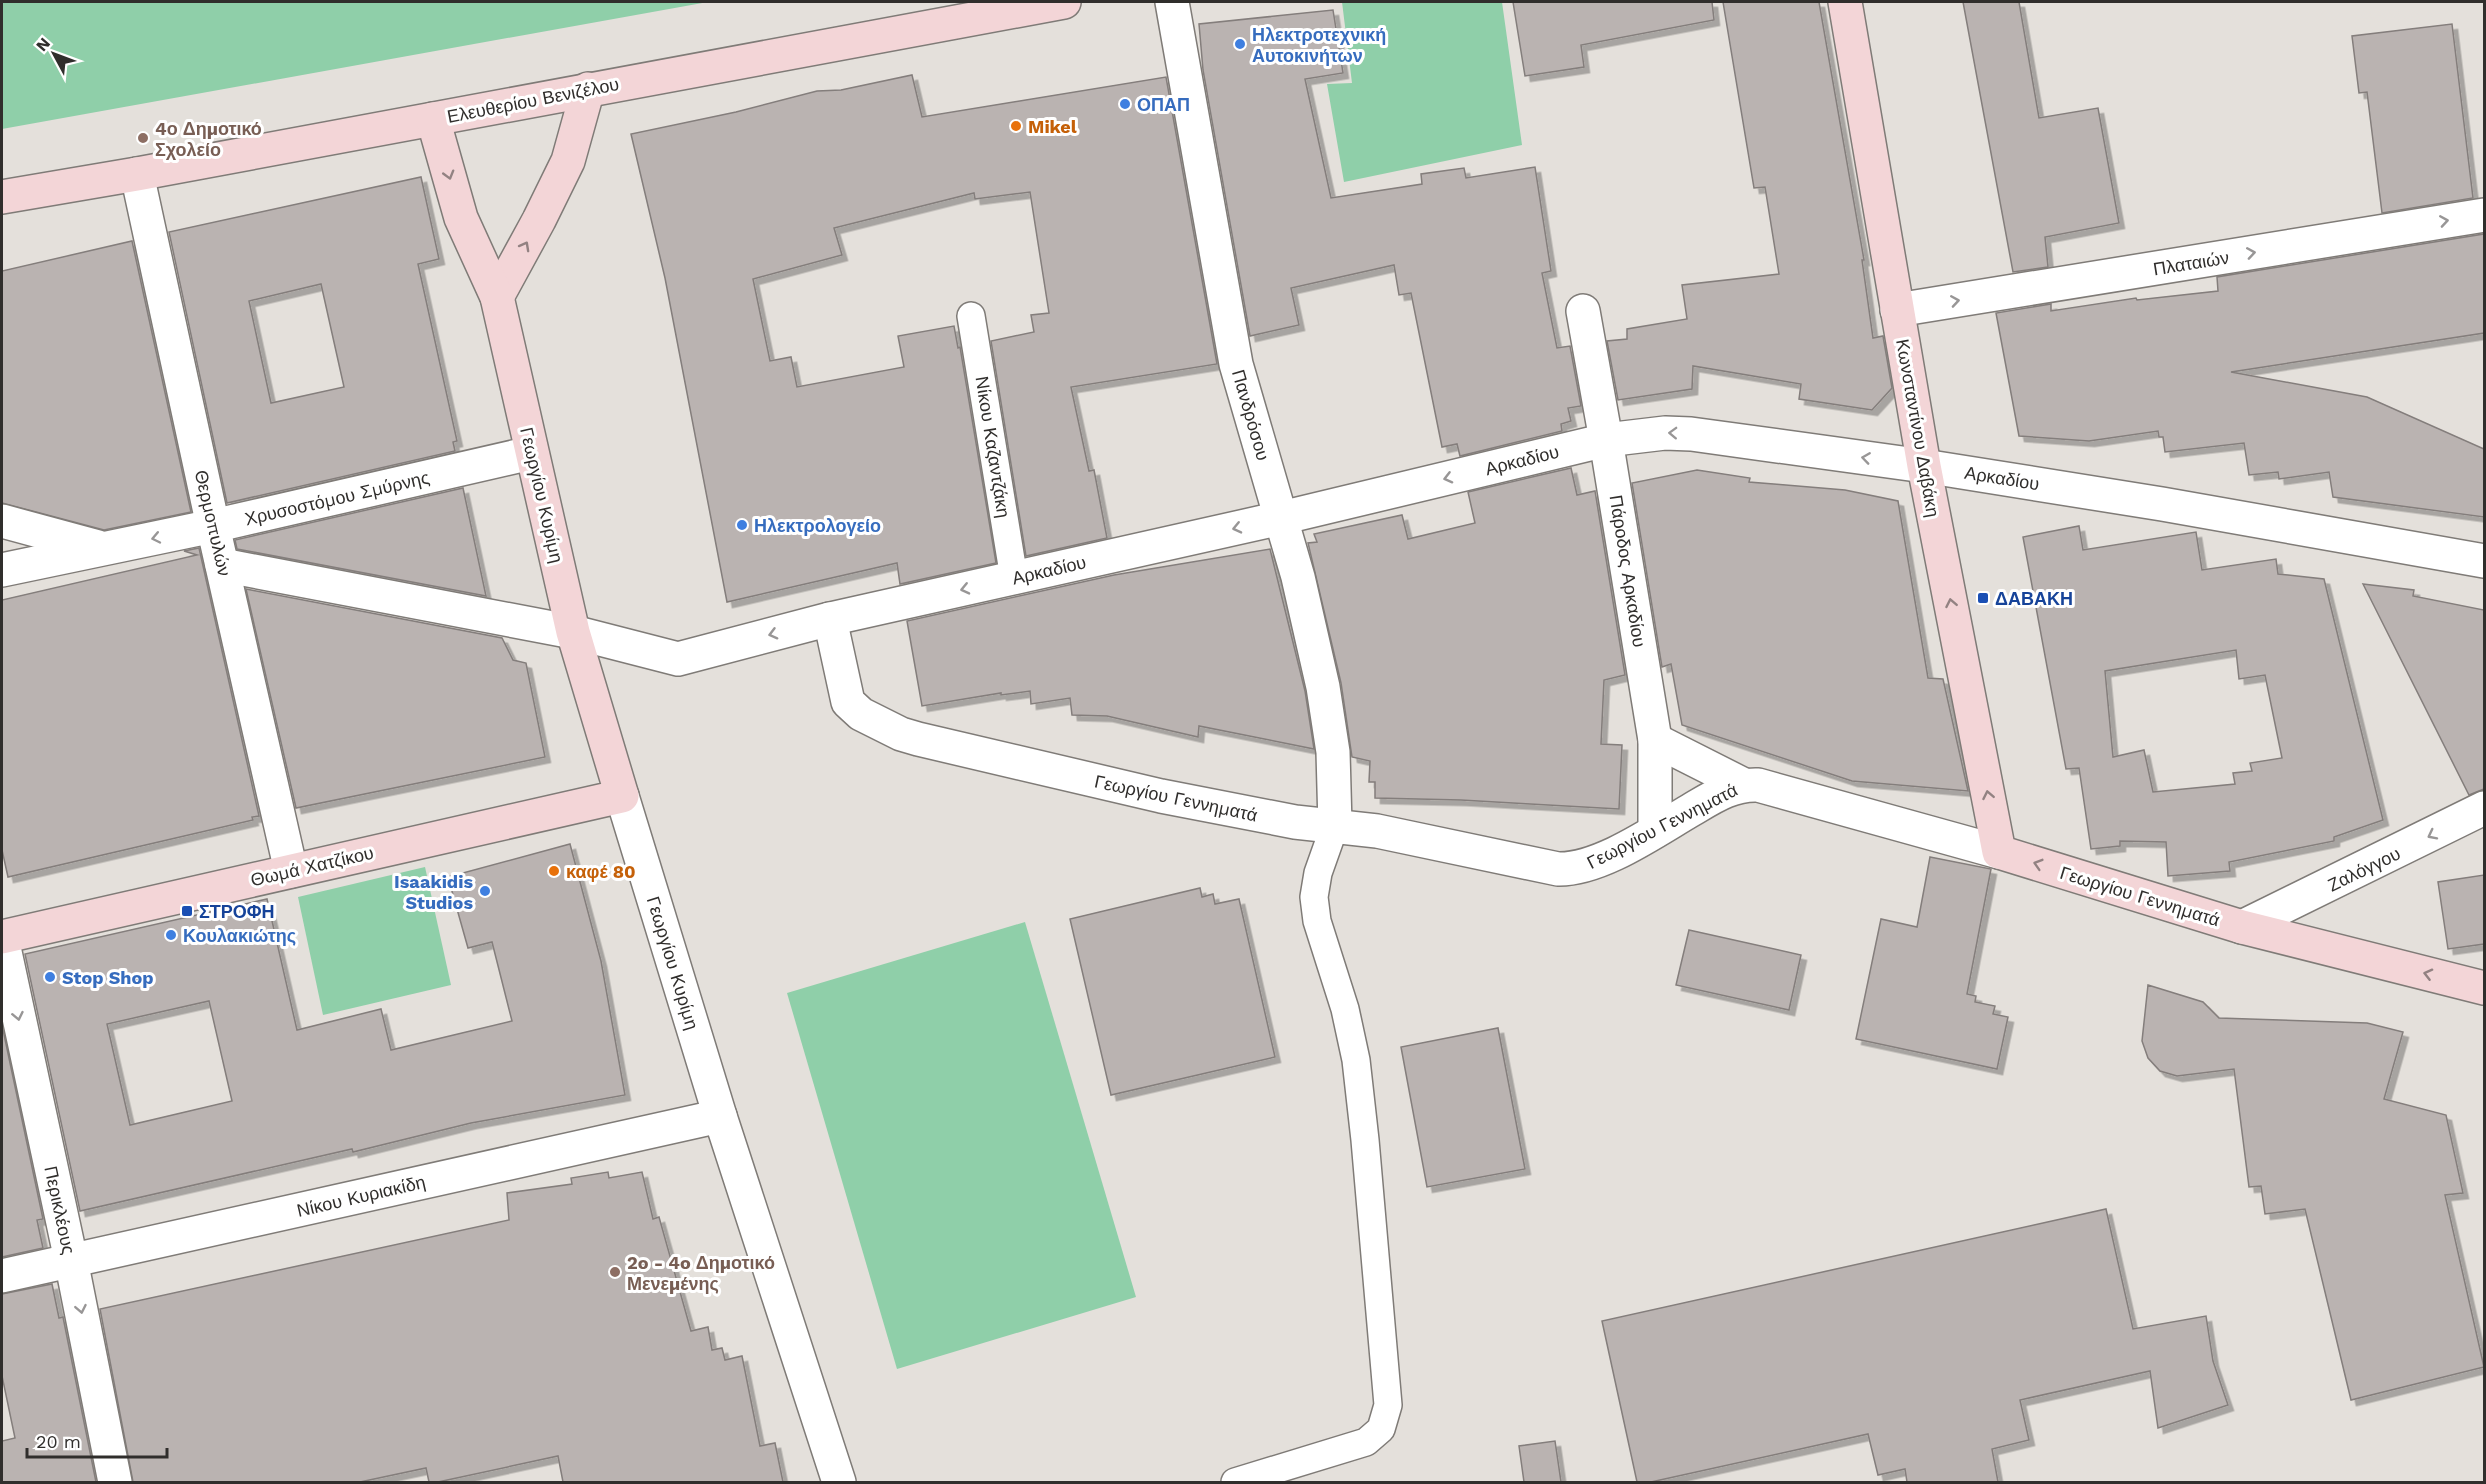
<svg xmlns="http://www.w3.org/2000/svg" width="2486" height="1484" viewBox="0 0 2486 1484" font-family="'Work Sans',sans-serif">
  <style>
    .green { fill: #8fcfa9 }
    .building { fill: #bab3b1; stroke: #847e7c; stroke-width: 1.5; fill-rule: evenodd; filter: url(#shadow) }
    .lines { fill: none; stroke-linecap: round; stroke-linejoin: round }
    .lane-casing { stroke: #7f7b77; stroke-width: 30 }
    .street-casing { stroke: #7f7b77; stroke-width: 36 }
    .secondary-casing { stroke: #7f7b77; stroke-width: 36 }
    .lane { stroke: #fff; stroke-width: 27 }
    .street { stroke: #fff; stroke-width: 33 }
    .secondary { stroke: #f3d5d7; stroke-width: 33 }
    .oneway { stroke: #928282 }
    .oneway2 { stroke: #989696 }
    .shop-dot { fill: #3f7fe0; stroke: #fff; stroke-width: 2 }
    .food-dot { fill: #e8710a; stroke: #fff; stroke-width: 2 }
    .education-dot { fill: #8d6e63; stroke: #fff; stroke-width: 2 }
    .transit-dot { fill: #1a4fb4; stroke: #fff; stroke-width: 2 }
    .labels { text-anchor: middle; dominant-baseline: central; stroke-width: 6; stroke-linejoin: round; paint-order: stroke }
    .shop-label { font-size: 18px; font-weight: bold; fill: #366cbe; stroke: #fff; text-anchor: start }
    .street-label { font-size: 18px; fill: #302e2c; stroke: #fff }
    .food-label { font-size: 18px; font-weight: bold; fill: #c56008; stroke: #fff; text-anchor: start }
    .education-label { font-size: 18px; font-weight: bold; fill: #785e54; stroke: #fff; text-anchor: start }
    .transit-label { font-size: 18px; font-weight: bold; fill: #164399; stroke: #fff; text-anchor: start }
  </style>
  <defs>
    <filter id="shadow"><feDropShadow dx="5.5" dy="5.5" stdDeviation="0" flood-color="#0004"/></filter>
  </defs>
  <rect width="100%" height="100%" fill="#e4e0db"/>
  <!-- green -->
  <g class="green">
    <path d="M 2,2 L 708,2 L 2,129 Z"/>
    <path d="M 1342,2 L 1502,2 L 1522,145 L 1344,182 L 1327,84 L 1352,83 Z"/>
    <path d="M 425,867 L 451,985 L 323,1015 L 298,897 Z"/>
    <path d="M 1025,922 L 1136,1297 L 897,1369 L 787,993 Z"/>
  </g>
  <!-- building -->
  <g class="building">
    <path d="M 1513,2 L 1712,2 L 1714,20 L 1581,45 L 1584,67 L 1525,76 Z"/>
    <path d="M 1723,2 L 1819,2 L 1864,260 L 1862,260 L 1873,338 L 1883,336 L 1892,388 L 1872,410 L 1799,399 L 1801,384 L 1693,366 L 1692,389 L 1618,400 L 1607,341 L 1627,339 L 1627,329 L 1687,319 L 1682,285 L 1779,274 L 1765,187 L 1754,188 Z"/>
    <path d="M 1963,2 L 2019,2 L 2039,118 L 2098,108 L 2119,223 L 2045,237 L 2048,267 L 2013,272 Z"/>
    <path d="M 1333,10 L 1343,73 L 1305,79 L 1331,198 L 1422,184 L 1421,174 L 1464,168 L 1466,178 L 1535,167 L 1551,271 L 1542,273 L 1557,348 L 1570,346 L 1581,406 L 1568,408 L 1571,421 L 1561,424 L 1562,431 L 1460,456 L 1457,444 L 1442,447 L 1411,293 L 1399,295 L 1394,265 L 1291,288 L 1299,325 L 1250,336 L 1203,70 L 1199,24 Z"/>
    <path d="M 2452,24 L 2473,198 L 2382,213 L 2367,92 L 2359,93 L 2352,36 Z"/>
    <path d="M 912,75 L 922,117 L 1166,77 L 1217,364 L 1071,387 L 1089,471 L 1094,470 L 1107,538 L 1026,556 L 991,341 L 1034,332 L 1031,315 L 1049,313 L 1030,192 L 975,199 L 974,193 L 834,228 L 842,255 L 753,279 L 770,361 L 791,357 L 797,387 L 904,367 L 898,336 L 954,326 L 958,348 L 960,347 L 996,563 L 900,584 L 897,563 L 727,602 L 665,278 L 631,134 L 736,112 L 817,91 L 841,90 Z"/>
    <path d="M 421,177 L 439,259 L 418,264 L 457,441 L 453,442 L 455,451 L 227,503 L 169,232 ZM 321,284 L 344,387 L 271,403 L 249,301 Z"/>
    <path d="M 2484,234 L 2484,333 L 2231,372 L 2367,397 L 2484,449 L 2484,517 L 2333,497 L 2329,472 L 2279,479 L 2278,472 L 2249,475 L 2244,443 L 2165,452 L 2163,437 L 2159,437 L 2158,431 L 2089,441 L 2019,436 L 1996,313 L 2051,304 L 2051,311 L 2136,298 L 2137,300 L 2218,291 L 2217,277 Z"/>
    <path d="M 132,241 L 191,512 L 104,530 L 2,503 L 2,271 Z"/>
    <path d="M 1571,468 L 1577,495 L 1595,491 L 1625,675 L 1604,680 L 1601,744 L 1622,745 L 1619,809 L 1461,800 L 1375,798 L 1375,782 L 1369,782 L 1370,761 L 1352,757 L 1341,683 L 1308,543 L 1317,542 L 1314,534 L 1402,515 L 1408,539 L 1475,523 L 1468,492 Z"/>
    <path d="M 1697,470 L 1750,478 L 1749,482 L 1845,490 L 1898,501 L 1928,678 L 1943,679 L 1968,791 L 1852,781 L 1682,725 L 1671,664 L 1662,667 L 1632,483 Z"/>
    <path d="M 463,488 L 486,596 L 237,549 L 235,540 Z"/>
    <path d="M 2079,526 L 2083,550 L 2196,532 L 2202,570 L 2276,559 L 2278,574 L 2324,579 L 2383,820 L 2334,837 L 2334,841 L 2229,862 L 2230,871 L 2168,876 L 2166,842 L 2120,841 L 2120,846 L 2091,849 L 2079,768 L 2066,769 L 2023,537 ZM 2236,650 L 2239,679 L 2265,675 L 2282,758 L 2250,763 L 2252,771 L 2233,773 L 2235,784 L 2153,792 L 2144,750 L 2113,757 L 2105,671 Z"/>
    <path d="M 199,548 L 259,816 L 252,817 L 253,820 L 8,877 L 2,850 L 2,600 L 197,555 L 184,551 Z"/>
    <path d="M 1270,549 L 1305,691 L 1314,749 L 1199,726 L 1198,737 L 1107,716 L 1072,715 L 1070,698 L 1031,704 L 1030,691 L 1001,695 L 1001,693 L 922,706 L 907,621 L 1114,575 Z"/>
    <path d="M 2363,584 L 2414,590 L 2413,596 L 2484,610 L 2484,789 L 2469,795 Z"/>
    <path d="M 246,589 L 502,638 L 513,660 L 526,663 L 545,757 L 296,808 Z"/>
    <path d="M 570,844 L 601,961 L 625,1095 L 471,1123 L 353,1152 L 352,1149 L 80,1211 L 25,954 L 267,899 L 297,1030 L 381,1009 L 391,1050 L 512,1021 L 492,942 L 468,948 L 448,877 ZM 209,1001 L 232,1101 L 130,1125 L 107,1024 Z"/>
    <path d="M 1930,857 L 1991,869 L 1967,994 L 1976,996 L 1975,1002 L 1995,1006 L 1993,1014 L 2008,1017 L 1997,1069 L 1856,1039 L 1881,919 L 1917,927 Z"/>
    <path d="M 2484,875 L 2484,944 L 2448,949 L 2438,882 Z"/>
    <path d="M 1200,888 L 1202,897 L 1213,894 L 1215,904 L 1239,899 L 1275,1057 L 1111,1095 L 1070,919 Z"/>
    <path d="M 1689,930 L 1801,955 L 1789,1010 L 1676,985 Z"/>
    <path d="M 2148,985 L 2203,1002 L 2219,1018 L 2367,1023 L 2403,1032 L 2384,1099 L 2446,1115 L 2463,1193 L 2445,1195 L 2484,1367 L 2351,1400 L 2305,1209 L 2265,1214 L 2261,1186 L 2249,1187 L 2234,1069 L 2177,1076 L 2160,1071 L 2148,1058 L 2142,1041 Z"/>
    <path d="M 2,1025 L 43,1219 L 37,1220 L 43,1248 L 2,1257 Z"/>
    <path d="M 1498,1028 L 1525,1169 L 1427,1187 L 1401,1047 Z"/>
    <path d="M 608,1172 L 609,1178 L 642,1172 L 653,1219 L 659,1217 L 691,1331 L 708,1327 L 712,1350 L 722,1348 L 725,1360 L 742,1356 L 760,1446 L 775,1443 L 783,1482 L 563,1482 L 558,1456 L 438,1482 L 429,1482 L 426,1468 L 360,1482 L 133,1482 L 100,1309 L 509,1220 L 507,1193 L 572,1184 L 571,1178 Z"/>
    <path d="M 2106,1209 L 2133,1329 L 2206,1316 L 2213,1361 L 2228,1405 L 2158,1428 L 2150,1371 L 2020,1400 L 2029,1440 L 1992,1449 L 1998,1482 L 1907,1482 L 1905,1469 L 1878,1475 L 1868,1434 L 1651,1482 L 1637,1482 L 1602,1321 Z"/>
    <path d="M 52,1284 L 59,1318 L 63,1317 L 96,1482 L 2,1482 L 2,1441 L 15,1438 L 2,1376 L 2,1294 Z"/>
    <path d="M 1555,1441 L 1561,1482 L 1524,1482 L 1519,1446 Z"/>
  </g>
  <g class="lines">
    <defs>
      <g id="lane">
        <path d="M 971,316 L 1014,578"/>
        <path d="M 1235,1482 L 1366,1442 L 1381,1429 L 1388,1405 L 1365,1140 L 1356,1060 L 1345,1009 L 1317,921 L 1314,897 L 1318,873 L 1335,825"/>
      </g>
      <g id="street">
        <path d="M 1172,2 L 1236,364 L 1298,577 L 1323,687 L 1333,752 L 1335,825"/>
        <path d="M 137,174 L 213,526 L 291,871"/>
        <path d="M 1897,310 L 2484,215"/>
        <path d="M 1583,311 L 1606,440 L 1655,740 L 1655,831"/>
        <path d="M 2,521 L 98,547"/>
        <path d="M 222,565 L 573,632 L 678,659 L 830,619 L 1281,518 L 1606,440 L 1665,433 L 1691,434 L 1924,466 L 2162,504 L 2484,561"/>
        <path d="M 2,570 L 213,526 L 531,453"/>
        <path d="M 830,619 L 848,702 L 861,714 L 901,734 L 918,739 L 1161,796 L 1295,822 L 1377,831 L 1558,869 C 1600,870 1655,831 1691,810 C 1713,797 1732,784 1758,785 L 1999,852"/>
        <path d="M 1655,740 L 1742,784"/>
        <path d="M 622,796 L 720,1116 L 839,1482"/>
        <path d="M 2242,927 L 2484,808"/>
        <path d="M 2,938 L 71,1260 L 115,1482"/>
        <path d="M 2,1276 L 720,1116"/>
      </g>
      <g id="secondary">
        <path d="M 1845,2 L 1924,466 L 1999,852 L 2242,927 L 2484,988"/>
        <path d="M 2,197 L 137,174 L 1064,2"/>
        <path d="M 497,297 L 539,220 L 568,161 L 588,89"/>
        <path d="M 2,937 L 622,796 L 573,632 L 497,297 L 461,218 L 433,119"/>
      </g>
    </defs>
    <!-- lane casing -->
    <use href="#lane" class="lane-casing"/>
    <!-- street casing -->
    <use href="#street" class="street-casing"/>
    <!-- secondary casing -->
    <use href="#secondary" class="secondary-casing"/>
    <!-- lane -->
    <use href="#lane" class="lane"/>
    <!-- street -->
    <use href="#street" class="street"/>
    <!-- secondary -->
    <use href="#secondary" class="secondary"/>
  </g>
  <!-- one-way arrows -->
  <defs><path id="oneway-chevron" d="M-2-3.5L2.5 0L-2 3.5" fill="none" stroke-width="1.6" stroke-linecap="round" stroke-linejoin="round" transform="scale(1.5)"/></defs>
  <g class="oneway">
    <use href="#oneway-chevron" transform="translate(449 175) rotate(74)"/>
    <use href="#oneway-chevron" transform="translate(525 246) rotate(-61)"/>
    <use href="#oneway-chevron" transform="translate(1951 603) rotate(-101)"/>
    <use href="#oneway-chevron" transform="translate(1988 795) rotate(-101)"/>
    <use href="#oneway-chevron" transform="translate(2038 864) rotate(-163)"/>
    <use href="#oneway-chevron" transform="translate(2428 974) rotate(-166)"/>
  </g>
  <g class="oneway2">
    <use href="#oneway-chevron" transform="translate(2444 221) rotate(-9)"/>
    <use href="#oneway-chevron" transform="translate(2251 253) rotate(-9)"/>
    <use href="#oneway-chevron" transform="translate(1955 301) rotate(-9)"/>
    <use href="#oneway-chevron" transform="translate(1673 433) rotate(-178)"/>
    <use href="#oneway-chevron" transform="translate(1866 458) rotate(-172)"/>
    <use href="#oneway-chevron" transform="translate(1448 478) rotate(166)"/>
    <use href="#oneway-chevron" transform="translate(1237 528) rotate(167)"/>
    <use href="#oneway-chevron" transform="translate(156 538) rotate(168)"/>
    <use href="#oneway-chevron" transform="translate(965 589) rotate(167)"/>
    <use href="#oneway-chevron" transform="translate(773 634) rotate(165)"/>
    <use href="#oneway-chevron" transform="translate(2432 835) rotate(153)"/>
    <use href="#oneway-chevron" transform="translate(18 1016) rotate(78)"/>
    <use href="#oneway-chevron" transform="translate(81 1309) rotate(79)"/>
  </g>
  <!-- markers -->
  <g class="shop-dot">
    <circle cx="1240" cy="44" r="6"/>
    <circle cx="1125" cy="104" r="6"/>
    <circle cx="742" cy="525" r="6"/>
    <circle cx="485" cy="891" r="6"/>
    <circle cx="171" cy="935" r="6"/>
    <circle cx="50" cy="977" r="6"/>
  </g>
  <g class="food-dot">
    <circle cx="1016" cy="126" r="6"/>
    <circle cx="554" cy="871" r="6"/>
  </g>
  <g class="education-dot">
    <circle cx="143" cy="138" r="6"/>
    <circle cx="615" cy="1272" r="6"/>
  </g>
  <g class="transit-dot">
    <rect x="1977" y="592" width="12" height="12" rx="3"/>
    <rect x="181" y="905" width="12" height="12" rx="3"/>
  </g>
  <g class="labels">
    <!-- shop labels -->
    <g class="shop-label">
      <text x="1252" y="34">Ηλεκτροτεχνική<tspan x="1252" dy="21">Αυτοκινήτων</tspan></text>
      <text x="1137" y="104">ΟΠΑΠ</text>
      <text x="754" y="525">Ηλεκτρολογείο</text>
      <text x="473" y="881" text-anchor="end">Isaakidis<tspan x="473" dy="21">Studios</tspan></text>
      <text x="183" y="935">Κουλακιώτης</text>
      <text x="62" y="977">Stop Shop</text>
    </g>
    <!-- street labels -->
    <g class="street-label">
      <text transform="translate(533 100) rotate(-11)">Ελευθερίου Βενιζέλου</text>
      <text transform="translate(2191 263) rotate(-9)">Πλαταιών</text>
      <text transform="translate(1251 415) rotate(74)">Πανδρόσου</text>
      <text transform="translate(1918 428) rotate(80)">Κωνσταντίνου Δαβάκη</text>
      <text transform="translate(993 447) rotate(81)">Νίκου Καζαντζάκη</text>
      <text transform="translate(1522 460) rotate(-14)">Αρκαδίου</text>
      <text transform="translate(2002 478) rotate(9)">Αρκαδίου</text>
      <text transform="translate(542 495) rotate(77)">Γεωργίου Κυρίμη</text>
      <text transform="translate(337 498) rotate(-13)">Χρυσοστόμου Σμύρνης</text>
      <text transform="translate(213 523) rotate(77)">Θερμοπυλών</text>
      <text transform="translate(1049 570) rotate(-13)">Αρκαδίου</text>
      <text transform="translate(1628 571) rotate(81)">Πάροδος Αρκαδίου</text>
      <text transform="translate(1176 798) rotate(12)">Γεωργίου Γεννηματά</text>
      <text transform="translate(1662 826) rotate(-27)">Γεωργίου Γεννηματά</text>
      <text transform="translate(312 866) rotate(-13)">Θωμά Χατζίκου</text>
      <text transform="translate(2364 869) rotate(-26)">Ζαλόγγου</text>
      <text transform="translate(2140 896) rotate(17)">Γεωργίου Γεννηματά</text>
      <text transform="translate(673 963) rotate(73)">Γεωργίου Κυρίμη</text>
      <text transform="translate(361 1196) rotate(-13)">Νίκου Κυριακίδη</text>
      <text transform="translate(60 1210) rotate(78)">Περικλέους</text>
    </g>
    <!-- food labels -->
    <g class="food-label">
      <text x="1028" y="126">Mikel</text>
      <text x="566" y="871">καφέ 80</text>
    </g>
    <!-- education labels -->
    <g class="education-label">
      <text x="155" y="128">4ο Δημοτικό<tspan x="155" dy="21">Σχολείο</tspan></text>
      <text x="627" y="1262">2o - 4o Δημοτικό<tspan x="627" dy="21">Μενεμένης</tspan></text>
    </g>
    <!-- transit labels -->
    <g class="transit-label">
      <text x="1995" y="598">ΔΑΒΑΚΗ</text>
      <text x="199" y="911">ΣΤΡΟΦΗ</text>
    </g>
  </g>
  <!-- border -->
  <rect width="2486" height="1484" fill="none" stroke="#302e2c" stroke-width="6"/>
  <!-- north arrow -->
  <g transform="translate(54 54) rotate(311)" stroke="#ffffff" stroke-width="4.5" paint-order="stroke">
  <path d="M0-4.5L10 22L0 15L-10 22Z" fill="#302e2c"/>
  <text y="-9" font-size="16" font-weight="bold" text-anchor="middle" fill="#302e2c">N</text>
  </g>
  <!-- scale -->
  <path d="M27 1448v9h140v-9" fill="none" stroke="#302e2c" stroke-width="3"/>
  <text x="36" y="1448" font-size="18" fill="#302e2c" stroke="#ffffff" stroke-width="4.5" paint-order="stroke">20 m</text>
</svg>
